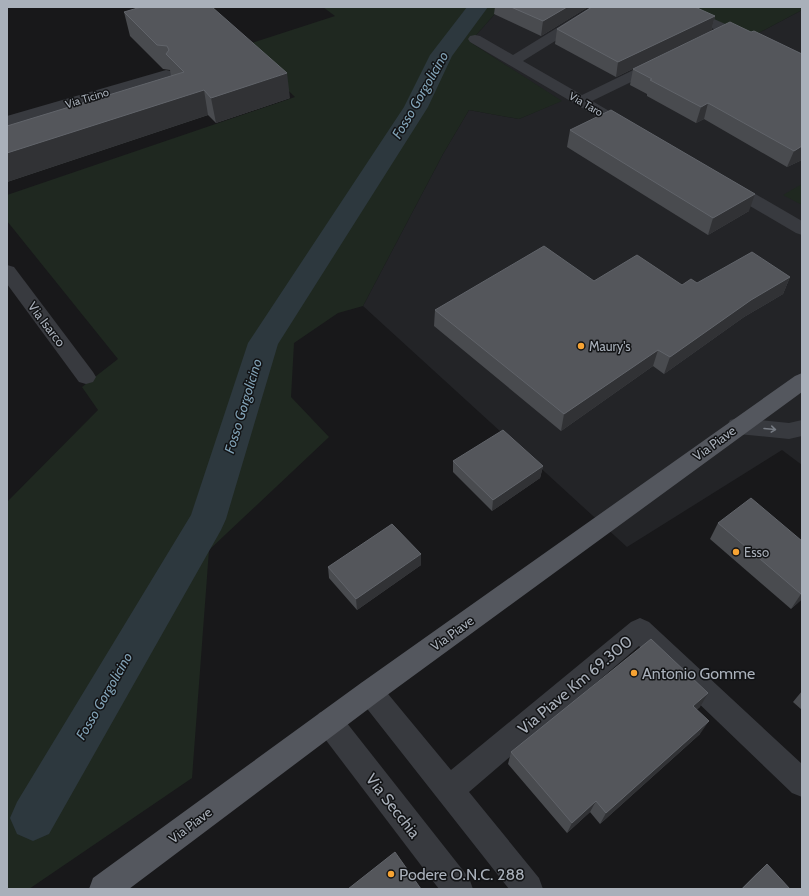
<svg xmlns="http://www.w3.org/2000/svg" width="809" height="896" viewBox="0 0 809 896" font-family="Cabin,sans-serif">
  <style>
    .built { fill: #232427 }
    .green { fill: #1f2820 }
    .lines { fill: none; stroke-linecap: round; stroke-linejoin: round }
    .canal { fill: #2d383e; fill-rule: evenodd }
    .minor { fill: #383a3f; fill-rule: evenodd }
    .major { fill: #54575e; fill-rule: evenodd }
    .wall { fill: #494b4f }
    .shaded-wall { fill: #313235 }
    .building { fill: #54565b; stroke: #61646a }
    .oneway { stroke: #767b83 }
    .poi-dot { fill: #f7a333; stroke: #121315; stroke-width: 1.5 }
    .labels { text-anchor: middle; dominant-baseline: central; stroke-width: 3; stroke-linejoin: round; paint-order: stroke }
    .far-street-label { font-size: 11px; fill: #a9b0ba; stroke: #121315 }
    .street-label { font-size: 13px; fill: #a9b0ba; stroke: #121315 }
    .poi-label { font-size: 13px; fill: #a9b0ba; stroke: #121315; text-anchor: start }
    .water-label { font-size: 14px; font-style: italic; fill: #80a1b5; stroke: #121315 }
    .near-poi-label { font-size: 16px; fill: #a9b0ba; stroke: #121315; text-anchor: start }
    .near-street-label { font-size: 16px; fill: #a9b0ba; stroke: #121315 }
  </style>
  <rect width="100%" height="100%" fill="#18181a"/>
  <!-- built -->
  <path class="built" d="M 501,7 L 686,7 L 749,38 L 802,10 L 802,465 L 782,450 L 627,547 L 363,306 L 443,154 L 469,110 L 519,119 L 561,101 L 470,42 Z"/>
  <!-- green -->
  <g class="green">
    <path d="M 323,7 L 501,7 L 470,42 L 562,101 L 519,119 L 469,110 L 443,154 L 363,306 L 338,313 L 294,343 L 291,397 L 329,437 L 209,550 L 192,778 L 29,889 L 7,889 L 7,502 L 98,410 L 82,387 L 118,359 L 7,221 L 7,195 L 295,97 L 242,46 L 335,16 Z"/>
    <path d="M 686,7 L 802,7 L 802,10 L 749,38 Z"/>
    <path d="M 802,184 L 802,205 L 783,195 Z"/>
  </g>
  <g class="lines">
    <!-- canal -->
    <path class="canal" d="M 467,7 L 488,7 L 452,56 L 428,107 L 278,344 L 226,519 L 221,530 L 49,834 L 33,841 L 17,834 L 10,818 L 17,802 L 191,515 L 248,343 L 404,107 L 430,55 Z"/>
    <!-- minor -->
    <g class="minor">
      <path d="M 591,7 L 607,7 L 605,10 L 523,61 L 582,95 L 652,61 L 657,60 L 662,61 L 664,64 L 662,67 L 592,101 L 635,126 L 637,129 L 635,132 L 629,134 L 623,132 L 470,42 L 468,39 L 470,36 L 475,35 L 480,36 L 513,55 Z"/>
      <path d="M 669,7 L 687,7 L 732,27 L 734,30 L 732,33 C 722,37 712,46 701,43 L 699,40 L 701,37 L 716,30 L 671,10 Z"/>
      <path d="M 166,70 L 171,71 L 173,74 L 171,77 L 7,126 L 7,116 Z"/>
      <path d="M 727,180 L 733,181 L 802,221 L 802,235 L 796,233 L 721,189 L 719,185 L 721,181 Z"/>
      <path d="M 7,265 L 14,267 L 93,372 L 96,377 L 93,382 L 86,384 L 79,382 L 7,284 Z"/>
      <path d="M 738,418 L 789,423 L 802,420 L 802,436 L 789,439 L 738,434 L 730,432 L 727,426 L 730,420 Z"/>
      <path d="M 640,618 L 649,622 L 802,764 L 802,797 L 792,793 L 639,646 L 469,792 L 539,878 L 543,889 L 509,889 L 361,701 L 357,692 L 361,683 L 370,679 L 379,683 L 451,770 L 631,622 Z"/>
      <path d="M 329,709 L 339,713 L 469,878 L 473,889 L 439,889 L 319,731 L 315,722 L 319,713 Z"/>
    </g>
    <!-- major -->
    <path class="major" d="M 802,373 L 802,392 L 379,701 L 129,889 L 89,889 L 93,878 L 361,683 L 795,376 Z"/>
  </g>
  <!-- wall -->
  <g class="wall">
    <path d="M 495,7 L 588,7 L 541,36 L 494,14 Z"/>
    <path d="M 124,12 L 290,98 L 216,123 L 208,115 L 7,182 L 7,126 L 171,76 L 170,70 L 163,69 L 130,36 Z"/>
    <path d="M 715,16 L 711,31 L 616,77 L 555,44 L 557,29 Z"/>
    <path d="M 751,32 L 802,54 L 802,160 L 787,167 L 704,119 L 696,123 L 647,96 L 647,94 L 630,85 L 633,69 Z"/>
    <path d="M 570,130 L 749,211 L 708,235 L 567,147 Z"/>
    <path d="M 790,277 L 783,294 L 744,317 L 664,374 L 653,366 L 561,431 L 434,326 L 435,310 L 594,281 L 682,285 L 697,283 Z"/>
    <path d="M 453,461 L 543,466 L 540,478 L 492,511 L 453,472 Z"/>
    <path d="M 718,523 L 802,541 L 802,599 L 791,609 L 710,539 Z"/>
    <path d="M 421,565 L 357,610 L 329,578 L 328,567 Z"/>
    <path d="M 802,691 L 802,710 L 793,702 Z"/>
    <path d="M 700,707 L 696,710 L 700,734 L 600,824 L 590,812 L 567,833 L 508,764 L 511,752 Z"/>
    <path d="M 767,864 L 790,889 L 741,889 L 756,874 Z"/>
  </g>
  <!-- shaded-wall -->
  <g class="shaded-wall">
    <path d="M 567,7 L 588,7 L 541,36 L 543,21 Z"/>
    <path d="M 715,16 L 711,31 L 616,77 L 618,62 Z"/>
    <path d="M 287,73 L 290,98 L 216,123 L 211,98 Z"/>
    <path d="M 204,90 L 208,115 L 7,182 L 7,153 Z"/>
    <path d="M 708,103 L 704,119 L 696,123 L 701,107 Z"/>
    <path d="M 802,146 L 802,160 L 787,167 L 794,151 Z"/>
    <path d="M 755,194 L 749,211 L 708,235 L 713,218 Z"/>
    <path d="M 790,277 L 783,294 L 744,317 L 664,374 L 670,357 L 751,300 Z"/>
    <path d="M 658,350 L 653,366 L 561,431 L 564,414 Z"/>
    <path d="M 543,466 L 540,478 L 492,511 L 493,500 Z"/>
    <path d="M 421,554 L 421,565 L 357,610 L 356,599 Z"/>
    <path d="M 802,593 L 802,599 L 791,609 L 801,594 Z"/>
    <path d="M 708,693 L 700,707 L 685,719 L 693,706 Z"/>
    <path d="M 709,721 L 700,734 L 600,824 L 606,813 Z"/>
    <path d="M 596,801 L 590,812 L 567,833 L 572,823 Z"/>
  </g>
  <!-- building -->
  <g class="building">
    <path d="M 141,7 L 212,7 L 287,73 L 211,98 L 204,90 L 7,153 L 7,126 L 184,72 L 166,54 L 169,50 L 167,46 L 157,45 L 124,12 Z"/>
    <path d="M 511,7 L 567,7 L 543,21 Z"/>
    <path d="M 592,7 L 695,7 L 715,16 L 618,62 L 557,29 Z"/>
    <path d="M 730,22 L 751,32 L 754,31 L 802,54 L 802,146 L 794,151 L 708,103 L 701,107 L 650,80 L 652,79 L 633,69 Z"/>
    <path d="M 611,110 L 755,194 L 713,218 L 570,130 Z"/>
    <path d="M 544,246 L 594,281 L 637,255 L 682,285 L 691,279 L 697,283 L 752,252 L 790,277 L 751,300 L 670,357 L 658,350 L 564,414 L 435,310 Z"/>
    <path d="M 503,430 L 543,466 L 493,500 L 453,461 Z"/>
    <path d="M 751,498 L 802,541 L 802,593 L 801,594 L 718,523 Z"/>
    <path d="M 392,524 L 421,554 L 356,599 L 328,567 Z"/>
    <path d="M 651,639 L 708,693 L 693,706 L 709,721 L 606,813 L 596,801 L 572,823 L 511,752 Z"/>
    <path d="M 395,852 L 421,889 L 348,889 Z"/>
    <path d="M 767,864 L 790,889 L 742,889 Z"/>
  </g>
  <!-- one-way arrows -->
  <defs><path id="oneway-shaft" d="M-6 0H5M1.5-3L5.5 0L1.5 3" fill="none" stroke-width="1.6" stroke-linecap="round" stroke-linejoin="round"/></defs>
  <use class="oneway" href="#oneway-shaft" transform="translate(770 429) rotate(5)"/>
  <!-- markers -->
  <g class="poi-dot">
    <circle cx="581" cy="346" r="4"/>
    <circle cx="736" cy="552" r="4"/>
    <circle cx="634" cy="673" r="4"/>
    <circle cx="391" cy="874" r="4"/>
  </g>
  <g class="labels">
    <!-- far-street labels -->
    <g class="far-street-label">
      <text transform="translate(87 98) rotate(-17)">Via Ticino</text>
      <text transform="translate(586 104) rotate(30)">Via Taro</text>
    </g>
    <!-- street labels -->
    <g class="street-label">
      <text transform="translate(47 324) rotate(53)">Via Isarco</text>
      <text transform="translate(714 443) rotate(-36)">Via Piave</text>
      <text transform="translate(452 633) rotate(-36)">Via Piave</text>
      <text transform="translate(190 825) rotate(-37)">Via Piave</text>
    </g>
    <!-- poi labels -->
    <g class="poi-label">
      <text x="589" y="346">Maury's</text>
      <text x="744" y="552">Esso</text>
    </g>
    <!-- water labels -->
    <g class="water-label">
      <text transform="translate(420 95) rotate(-60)">Fosso Gorgolicino</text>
      <text transform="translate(243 406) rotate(-73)">Fosso Gorgolicino</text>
      <text transform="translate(104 696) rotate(-60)">Fosso Gorgolicino</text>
    </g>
    <!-- near-poi labels -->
    <g class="near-poi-label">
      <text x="642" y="673">Antonio Gomme</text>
      <text x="399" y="874">Podere O.N.C. 288</text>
    </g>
    <!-- near-street labels -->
    <g class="near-street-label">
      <text transform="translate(575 685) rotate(-40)">Via Piave Km 69.300</text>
      <text transform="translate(393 806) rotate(52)">Via Secchia</text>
    </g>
  </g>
  <!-- border -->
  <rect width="809" height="896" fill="none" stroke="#a9b0ba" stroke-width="16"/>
</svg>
